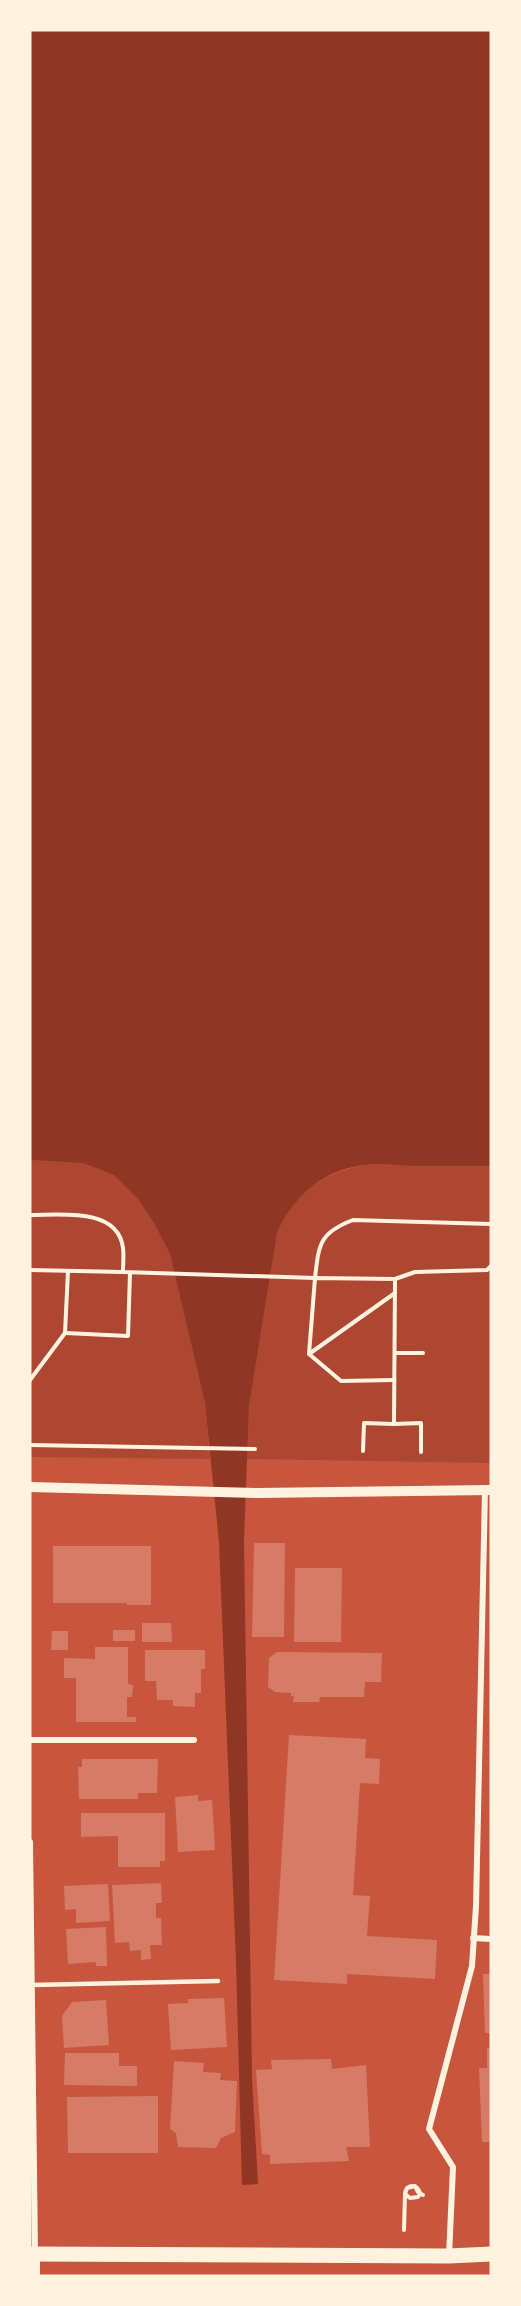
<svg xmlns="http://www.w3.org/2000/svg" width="521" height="2306" viewBox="0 0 521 2306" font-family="'Zilla Slab',serif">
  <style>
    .green { fill: #ae4732 }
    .water { fill: #8f3625 }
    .building { fill: #d67c66 }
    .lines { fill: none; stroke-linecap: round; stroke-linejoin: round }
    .path { stroke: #fff3e0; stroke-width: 4 }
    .service { stroke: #fff3e0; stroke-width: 4.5 }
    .minor { stroke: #fff3e0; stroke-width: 6 }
    .tertiary { stroke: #fff3e0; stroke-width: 10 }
    .primary { stroke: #fff3e0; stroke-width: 15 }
  </style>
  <rect width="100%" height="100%" fill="#c8553d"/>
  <!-- green -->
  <g class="green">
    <path d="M 30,1160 L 83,1163 L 114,1175 L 139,1200 L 155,1225 L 170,1254 L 205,1403 L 210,1459 L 30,1457 Z"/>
    <path d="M 364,1165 L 491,1166 L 491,1463 L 247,1459 L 249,1406 L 277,1233 C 295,1191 322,1174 364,1165 Z"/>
  </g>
  <!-- water -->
  <path class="water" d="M 30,30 L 491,30 L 491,1166 C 465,1166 438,1166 412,1166 C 396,1165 380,1164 365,1165 C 324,1169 293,1196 277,1233 L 249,1406 L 244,1540 L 252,2079 L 258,2184 L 242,2185 L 236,1961 L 219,1542 L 205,1403 L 170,1254 L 155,1225 L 139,1200 L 114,1175 L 83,1163 L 30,1160 Z"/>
  <!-- building -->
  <g class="building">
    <path d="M 254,1543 L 285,1543 L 284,1637 L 252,1637 Z"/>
    <path d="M 53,1546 L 151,1546 L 151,1605 L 127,1605 L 127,1603 L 53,1603 Z"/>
    <path d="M 295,1568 L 342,1568 L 341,1642 L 294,1642 Z"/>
    <path d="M 142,1623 L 171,1623 L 172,1642 L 142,1642 Z"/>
    <rect x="113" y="1630" width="22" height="11"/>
    <path d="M 52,1631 L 68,1631 L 68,1650 L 51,1650 Z"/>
    <path d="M 95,1647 L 128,1647 L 128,1684 L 133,1685 L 132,1697 L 127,1697 L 127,1717 L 136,1717 L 136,1722 L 76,1722 L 76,1678 L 64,1678 L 64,1658 L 95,1659 Z"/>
    <path d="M 145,1650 L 205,1650 L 205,1669 L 201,1669 L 201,1693 L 195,1693 L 195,1707 L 173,1706 L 173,1700 L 157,1700 L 156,1681 L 145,1681 Z"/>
    <path d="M 277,1652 L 382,1653 L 381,1682 L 365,1682 L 364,1697 L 320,1697 L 319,1702 L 293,1702 L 294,1696 L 291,1696 L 291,1693 L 275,1692 L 268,1687 L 269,1658 Z"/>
    <path d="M 289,1735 L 366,1739 L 365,1758 L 380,1759 L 379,1784 L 360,1783 L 353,1895 L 370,1896 L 367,1936 L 437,1940 L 435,1979 L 347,1974 L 347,1984 L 274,1980 Z"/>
    <path d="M 82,1759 L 158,1759 L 157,1793 L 138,1793 L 138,1799 L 79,1799 L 78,1767 L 82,1767 Z"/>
    <path d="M 198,1795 L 198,1801 L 212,1800 L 215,1850 L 178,1852 L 175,1797 Z"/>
    <path d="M 81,1813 L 165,1813 L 165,1861 L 160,1861 L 160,1867 L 118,1867 L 118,1836 L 81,1837 Z"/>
    <path d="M 161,1883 L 162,1903 L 156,1903 L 156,1918 L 161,1918 L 162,1945 L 150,1945 L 151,1959 L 141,1960 L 141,1950 L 130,1951 L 129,1942 L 115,1943 L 112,1885 Z"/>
    <path d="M 108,1884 L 110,1921 L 76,1923 L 76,1909 L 65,1910 L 64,1886 Z"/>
    <path d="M 106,1927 L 107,1966 L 96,1966 L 96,1962 L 68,1964 L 66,1929 Z"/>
    <path d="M 483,1974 L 491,1974 L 491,2033 L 485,2033 Z"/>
    <path d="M 224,1998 L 227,2047 L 171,2050 L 168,2004 L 188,2003 L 188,1999 Z"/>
    <path d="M 106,2000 L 109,2045 L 64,2048 L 62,2016 L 72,2002 Z"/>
    <path d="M 487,2048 L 491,2048 L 491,2142 L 482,2142 L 479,2068 L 487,2068 Z"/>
    <path d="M 65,2053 L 119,2053 L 119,2066 L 137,2066 L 137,2086 L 64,2085 Z"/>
    <path d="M 331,2059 L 332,2069 L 366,2065 L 370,2147 L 346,2147 L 349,2161 L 270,2164 L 270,2155 L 262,2154 L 256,2070 L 272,2069 L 271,2060 Z"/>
    <path d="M 174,2061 L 204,2063 L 203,2072 L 221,2073 L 220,2080 L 237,2081 L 235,2132 L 221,2138 L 216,2148 L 178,2147 L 176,2133 L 170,2129 Z"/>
    <path d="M 158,2096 L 158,2153 L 68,2153 L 67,2097 Z"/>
  </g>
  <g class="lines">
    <!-- path -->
    <g class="path">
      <path d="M 30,1215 C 60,1215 118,1207 123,1248 C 124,1256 123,1264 123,1272 L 315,1278 C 319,1244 319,1233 353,1220 L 491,1224"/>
      <path d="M 30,1270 L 123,1272"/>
      <path d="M 395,1279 L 394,1424 L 421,1423 L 421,1452"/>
      <path d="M 65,1333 L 128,1336 L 130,1273"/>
      <path d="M 395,1353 L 423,1353"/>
      <path d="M 309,1354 L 315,1278 L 395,1279 L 415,1272 L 487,1270 L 491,1266"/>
      <path d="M 30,1380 L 65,1333 L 68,1271"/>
      <path d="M 394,1380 L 341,1381 L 309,1354 L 395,1293"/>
      <path d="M 30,1445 L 255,1449"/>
      <path d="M 363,1451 L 364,1423 L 394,1424"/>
      <path d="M 404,2230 L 405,2193 C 407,2183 418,2184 420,2194 L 418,2197 L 410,2198 L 405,2194 L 407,2188 L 415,2186 L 418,2192 L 423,2195"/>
    </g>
    <!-- service -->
    <path class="service" d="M 32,1985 L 218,1981"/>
    <!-- minor -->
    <g class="minor">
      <path d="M 30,1740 L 194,1740"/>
      <path d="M 30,1842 L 35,2253"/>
      <path d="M 473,1938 L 491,1939"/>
      <path d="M 449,2256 L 453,2167 L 429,2129 L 472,1966 L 476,1906 L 485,1490"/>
    </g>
    <!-- tertiary -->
    <g class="tertiary">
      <path d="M 30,1487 L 257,1493 L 491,1490"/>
      <path d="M 35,2276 L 35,2254"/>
    </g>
    <!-- primary -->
    <path class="primary" d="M 30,2254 L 449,2256 L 491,2254"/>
  </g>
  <!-- border -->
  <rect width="521" height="2306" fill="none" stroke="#fff3e0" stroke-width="63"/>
</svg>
